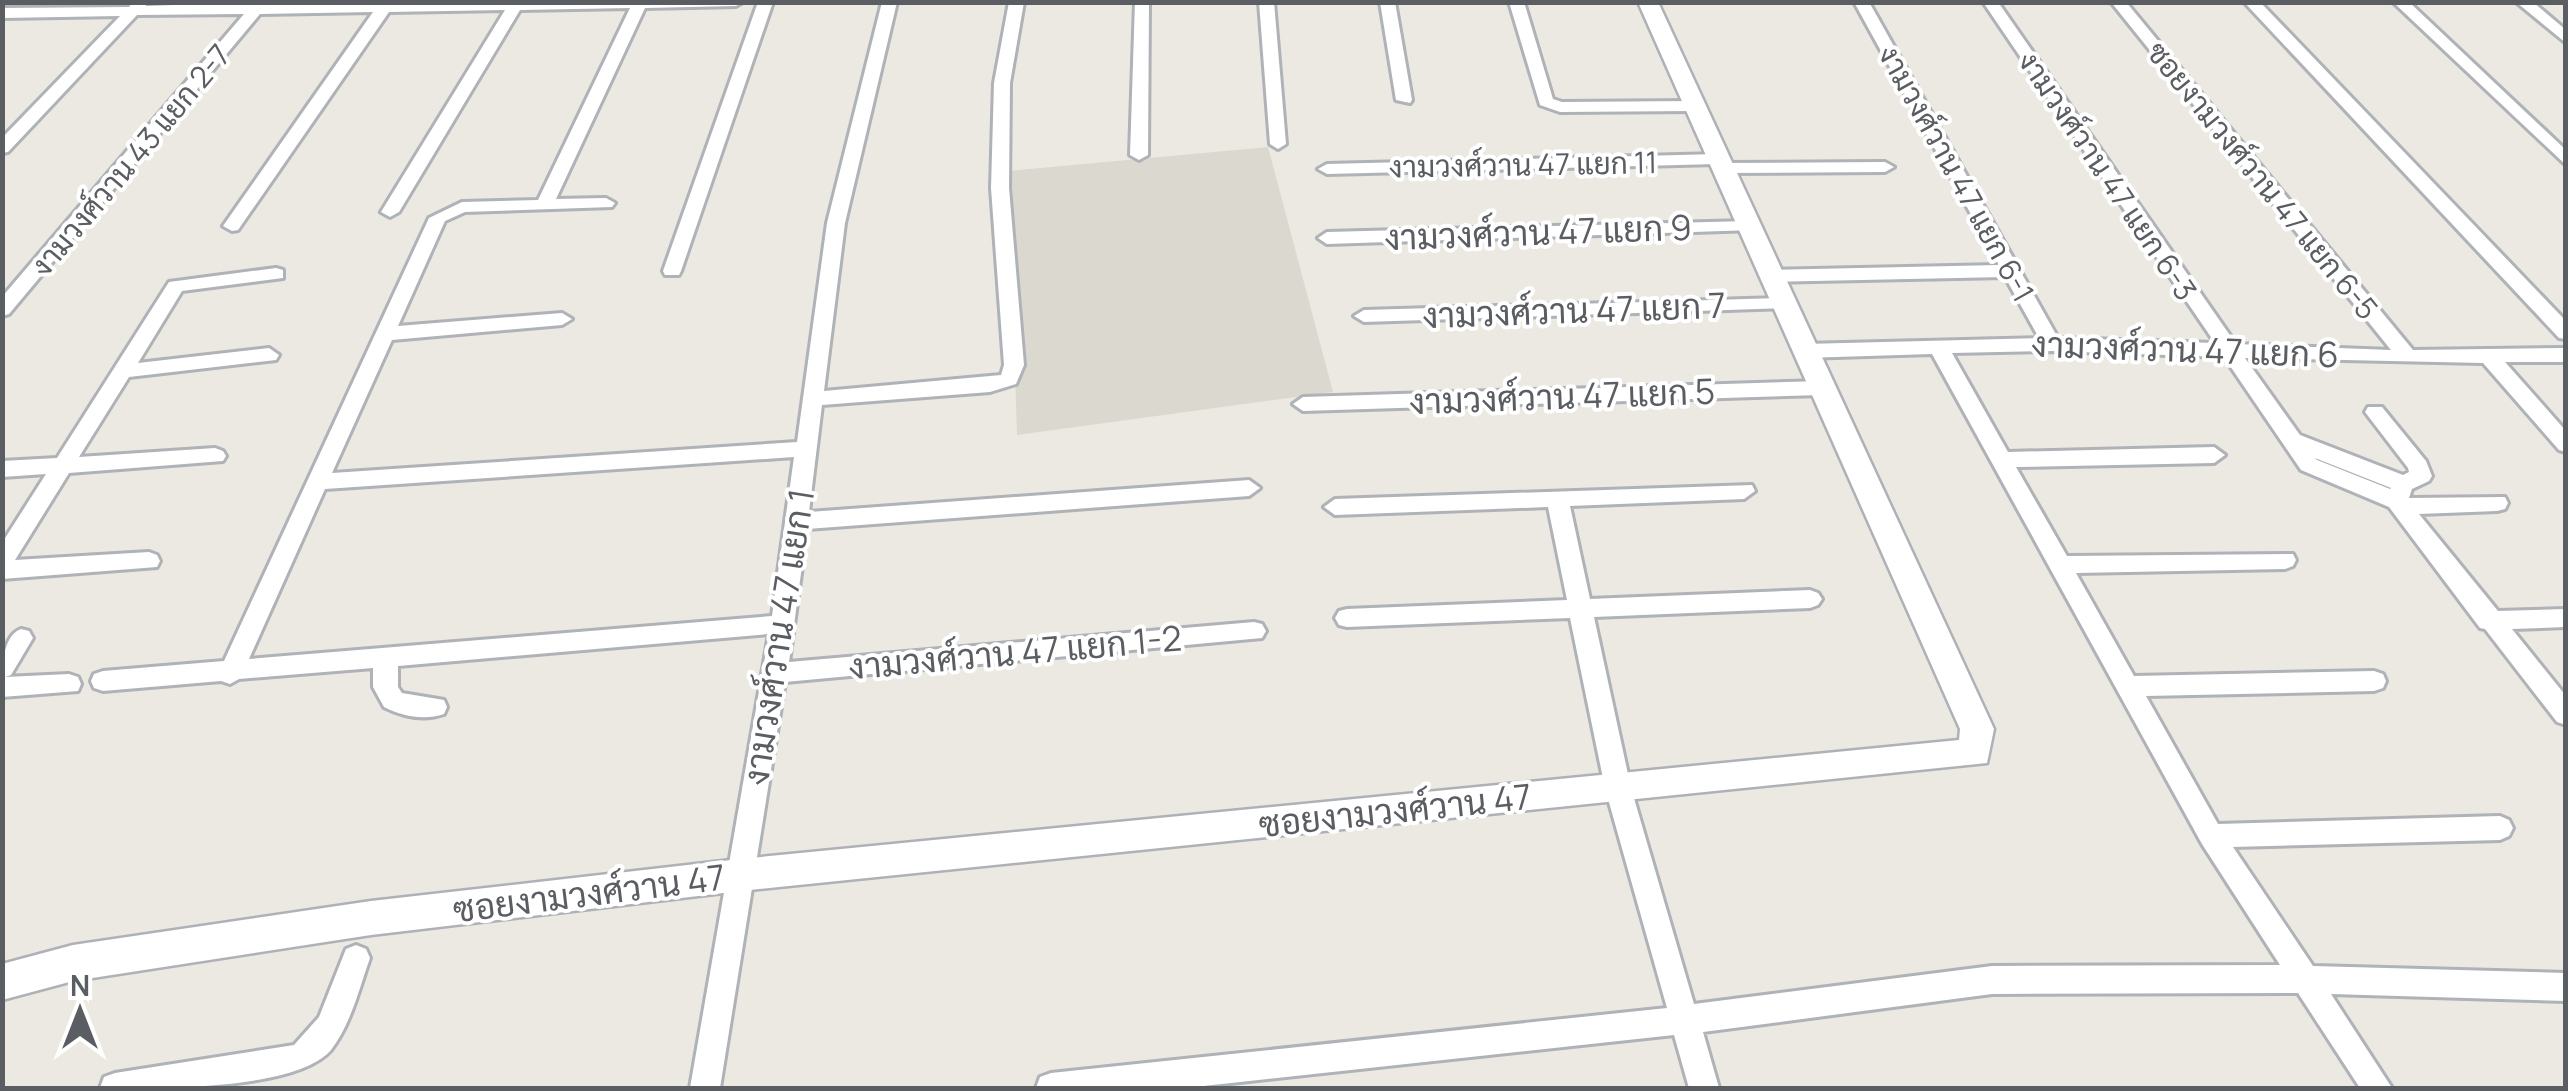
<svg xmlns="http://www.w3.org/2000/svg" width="2568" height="1091" viewBox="0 0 2568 1091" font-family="Manrope,Sarabun,sans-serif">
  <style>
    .education { fill: #dbd8d0 }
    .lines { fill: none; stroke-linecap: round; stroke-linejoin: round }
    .street-casing { stroke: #afb2b6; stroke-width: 6 }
    .secondary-casing { stroke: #aeb1b6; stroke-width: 5 }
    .street { fill: #fff; fill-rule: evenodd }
    .secondary { fill: #fff; fill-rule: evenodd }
    .labels { text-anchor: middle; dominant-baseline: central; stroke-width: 8; stroke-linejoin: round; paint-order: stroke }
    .far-street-label { font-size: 30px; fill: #5a5d61; stroke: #fff }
    .street-label { font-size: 35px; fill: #5a5d61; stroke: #fff }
  </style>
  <rect width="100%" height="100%" fill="#ebe9e2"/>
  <!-- education -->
  <path class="education" d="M 1268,147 L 1333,392 L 1017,435 L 1009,171 Z"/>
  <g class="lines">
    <defs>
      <g id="street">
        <path d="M 133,2 L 145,2 L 146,6 L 254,2 L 743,2 L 736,6 L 645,8 L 556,199 L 606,198 L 615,203 L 612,207 L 465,212 L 445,221 L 398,326 L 562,313 L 572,319 L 562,325 L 392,340 L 332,473 L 797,442 L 827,223 L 882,2 L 897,2 L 845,223 L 824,391 L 1001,375 L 1004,365 L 991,188 L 994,83 L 1009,2 L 1024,2 L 1010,83 L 1009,188 L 1024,365 L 1016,384 L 990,392 L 822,405 L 809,512 L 1249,480 L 1260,488 L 1249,496 L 807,529 L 789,662 L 1254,622 L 1262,624 L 1266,631 L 1262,638 L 785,682 L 720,1088 L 690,1088 L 769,634 L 398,666 L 398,687 L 402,693 L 444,700 L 447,707 L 444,714 C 424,721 402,716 384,707 L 373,687 L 373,668 L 239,679 L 230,684 L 221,681 L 103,691 L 94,688 L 91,681 L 94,674 L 103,671 L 224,661 L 429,218 L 462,202 L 538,200 L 630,8 L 520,10 L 399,212 L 390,217 L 381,212 L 505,10 L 389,12 L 238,230 L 232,231 L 223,226 L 373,12 L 260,14 L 9,314 L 2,316 L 2,297 L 244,14 L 137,15 L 8,152 L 2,153 L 2,138 L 120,16 L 2,18 L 2,8 L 129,7 ZM 794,457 L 772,616 L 249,659 L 325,489 Z"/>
        <path d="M 758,2 L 773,2 L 681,271 L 679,275 L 665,275 L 663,271 Z"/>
        <path d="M 1135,2 L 1149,2 L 1148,155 L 1139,160 L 1130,155 Z"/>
        <path d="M 1259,2 L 1274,2 L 1286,144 L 1278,149 L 1270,144 Z"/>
        <path d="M 1380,2 L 1395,2 L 1412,100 L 1410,103 L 1396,100 Z"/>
        <path d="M 1509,2 L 1524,2 L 1553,99 L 1562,102 L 1694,101 L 1702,106 L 1694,111 L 1560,112 L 1540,105 Z"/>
        <path d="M 1854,2 L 1869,2 L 2058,338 L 2215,343 L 1983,2 L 1998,2 L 2236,344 L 2391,350 L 2111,2 L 2126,2 L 2413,350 L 2566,348 L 2566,362 L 2505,362 L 2566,431 L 2566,452 L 2559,450 L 2483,363 L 2245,358 L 2300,435 L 2403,475 L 2409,472 L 2408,468 L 2365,412 L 2368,407 L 2382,407 L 2426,461 L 2432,476 L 2429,481 L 2412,489 L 2409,498 L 2505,497 L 2508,503 L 2505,509 L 2497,511 L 2419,514 L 2498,611 L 2566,609 L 2566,627 L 2512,629 L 2566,696 L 2566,725 L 2557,722 L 2485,629 L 2480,628 L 2389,507 L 2301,470 L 2224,357 L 2052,351 L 1952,353 L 2008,452 L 2214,447 L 2225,455 L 2214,463 L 2016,467 L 2067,556 L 2293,554 L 2296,560 L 2293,566 L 2285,569 L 2076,573 L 2134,676 L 2374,671 L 2383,674 L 2386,681 L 2383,688 L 2374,691 L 2146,696 L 2218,824 L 2500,816 L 2509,820 L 2513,828 L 2509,836 L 2500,840 L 2233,847 L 2313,966 L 2566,973 L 2566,1001 L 2331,994 L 2392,1088 L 2360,1088 L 2298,993 L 1992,994 L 1703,1032 L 1719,1088 L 1689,1088 L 1674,1035 L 1185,1088 L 1036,1088 L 1040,1077 L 1051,1073 L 1667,1008 L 1605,788 L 1570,618 L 1347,627 L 1339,625 L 1335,618 L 1339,611 L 1347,609 L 1567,600 L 1548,507 L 1335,515 L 1324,507 L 1335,499 L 1752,485 L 1755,491 L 1744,499 L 1570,506 L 1590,599 L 1810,590 L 1818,593 L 1822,599 L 1818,605 L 1810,608 L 1594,617 L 1631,788 L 1694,1004 L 1992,966 L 2280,965 L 2202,844 L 1932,354 L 1804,358 L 1794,351 L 1804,344 L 2039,338 L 2005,277 L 1771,282 L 1762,276 L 1771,270 L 1999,265 ZM 2315,458 L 2391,488 L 2390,489 L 2317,460 Z"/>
        <path d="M 2244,2 L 2260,2 L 2566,321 L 2566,339 L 2559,338 Z"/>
        <path d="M 2393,2 L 2409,2 L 2566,150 L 2566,165 Z"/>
        <path d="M 2516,2 L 2533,2 L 2566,30 L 2566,43 Z"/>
        <path d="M 1718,154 L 1727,159 L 1723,163 L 1885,162 L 1894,167 L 1885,172 L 1722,173 L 1713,168 L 1717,164 L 1327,174 L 1318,169 L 1327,164 Z"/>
        <path d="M 1748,221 L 1757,226 L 1754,230 L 1327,244 L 1318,238 L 1327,232 Z"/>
        <path d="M 276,268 L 283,270 L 283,278 L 182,291 L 138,363 L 269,348 L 279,355 L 276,360 L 129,377 L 79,457 L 215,448 L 223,451 L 226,456 L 223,461 L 69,473 L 15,560 L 149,552 L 157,555 L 160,561 L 157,567 L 2,579 L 2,543 L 46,474 L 2,477 L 2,461 L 57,458 L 169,282 Z"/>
        <path d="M 1783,298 L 1793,304 L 1790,308 L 1364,322 L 1354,316 L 1364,310 Z"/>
        <path d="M 1821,381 L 1831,388 L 1821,395 L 1303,411 L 1293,404 L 1303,397 Z"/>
        <path d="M 21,629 L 29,631 L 33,638 L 11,675 L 5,677 L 69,674 L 78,677 L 81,684 L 78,691 L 2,697 C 2,675 0,637 21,629 Z"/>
        <path d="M 356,945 L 366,949 L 370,958 C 359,989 351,1024 331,1050 C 295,1091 156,1088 100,1088 L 104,1077 L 115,1073 L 294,1045 L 319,1017 L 346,949 Z"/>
      </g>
      <path id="secondary" d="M 1638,2 L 1658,2 L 1994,729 L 1987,763 L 740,891 L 371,935 L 73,981 L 2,1000 L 2,964 L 73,945 L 371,901 L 740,859 L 1959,740 L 1960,729 Z"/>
    </defs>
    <!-- street casing -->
    <use href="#street" class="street-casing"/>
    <!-- secondary casing -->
    <use href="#secondary" class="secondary-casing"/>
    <!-- street -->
    <use href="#street" class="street"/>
    <!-- secondary -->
    <use href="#secondary" class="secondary"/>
  </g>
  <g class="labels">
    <!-- far-street labels -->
    <g class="far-street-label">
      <text transform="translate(130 160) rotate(-50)">งามวงศ์วาน 43 แยก 2-7</text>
      <text transform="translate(1523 164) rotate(-1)">งามวงศ์วาน 47 แยก 11</text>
      <text transform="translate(1957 173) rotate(61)">งามวงศ์วาน 47 แยก 6-1</text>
      <text transform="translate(2108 175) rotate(56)">งามวงศ์วาน 47 แยก 6-3</text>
      <text transform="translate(2263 180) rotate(51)">ซอยงามวงศ์วาน 47 แยก 6-5</text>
    </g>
    <!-- street labels -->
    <g class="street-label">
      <text transform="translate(1538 232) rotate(-2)">งามวงศ์วาน 47 แยก 9</text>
      <text transform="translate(1574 310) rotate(-2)">งามวงศ์วาน 47 แยก 7</text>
      <text transform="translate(2185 349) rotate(2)">งามวงศ์วาน 47 แยก 6</text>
      <text transform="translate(1562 396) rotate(-2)">งามวงศ์วาน 47 แยก 5</text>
      <text transform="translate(778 637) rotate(-81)">งามวงศ์วาน 47 แยก 1</text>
      <text transform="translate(1015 652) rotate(-5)">งามวงศ์วาน 47 แยก 1-2</text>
      <text transform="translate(1395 810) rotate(-6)">ซอยงามวงศ์วาน 47</text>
      <text transform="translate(589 893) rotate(-7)">ซอยงามวงศ์วาน 47</text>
    </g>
  </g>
  <!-- border -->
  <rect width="2568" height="1091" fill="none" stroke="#5a5d61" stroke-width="10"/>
  <!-- north arrow -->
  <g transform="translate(80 1011)" stroke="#ffffff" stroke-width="8" paint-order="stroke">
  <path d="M0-8L18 38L0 25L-18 38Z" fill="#5a5d61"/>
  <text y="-15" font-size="28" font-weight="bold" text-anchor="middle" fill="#5a5d61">N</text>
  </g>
</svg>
